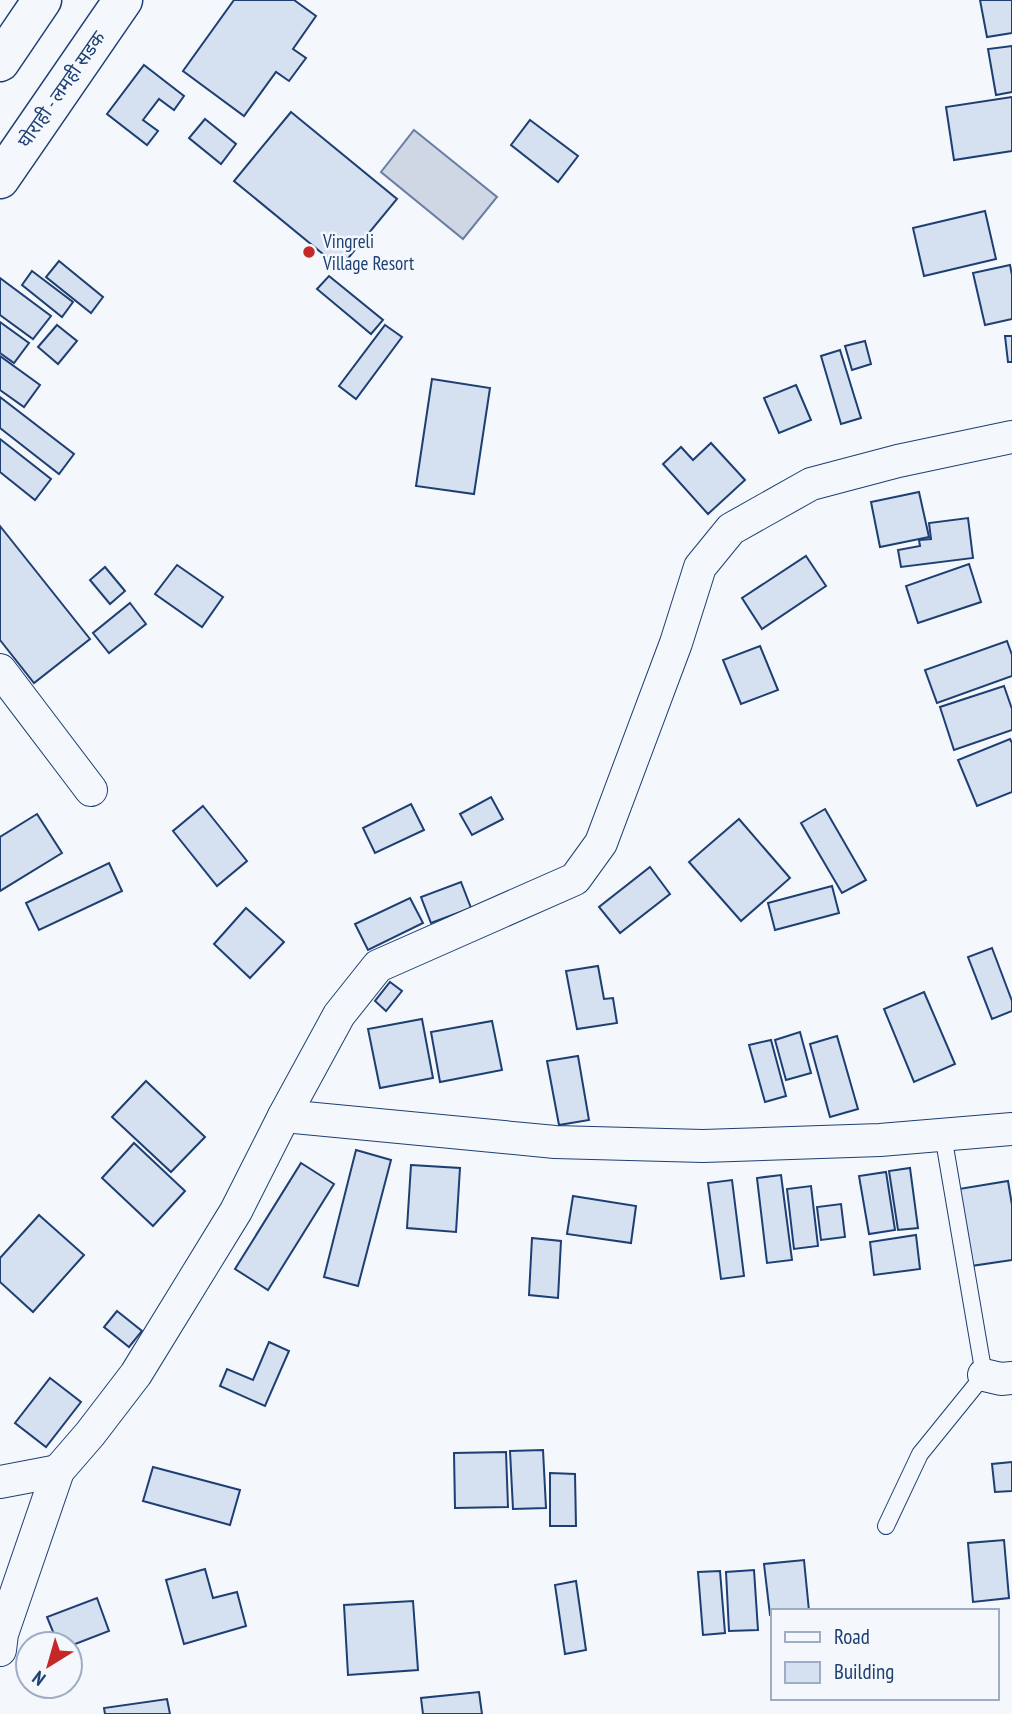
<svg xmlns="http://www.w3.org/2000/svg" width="1012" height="1714" viewBox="0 0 1012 1714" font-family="'PT Sans Narrow','Noto Sans Devanagari',sans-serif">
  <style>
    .water { fill: #cfd7e4; stroke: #687fa3; stroke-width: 2 }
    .building { fill: #d5e0f0; stroke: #1d3f73; stroke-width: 2 }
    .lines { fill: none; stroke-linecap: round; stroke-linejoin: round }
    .service-casing { stroke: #1d3f73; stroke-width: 18 }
    .minor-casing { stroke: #1d3f73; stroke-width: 34 }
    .primary-casing { stroke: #1d3f73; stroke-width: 41 }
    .service { stroke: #f4f7fb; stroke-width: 16 }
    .minor { stroke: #f4f7fb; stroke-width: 32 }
    .primary { stroke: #f4f7fb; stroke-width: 38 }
    .poi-dot { fill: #c62828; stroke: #f4f7fb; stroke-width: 2.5 }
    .labels { text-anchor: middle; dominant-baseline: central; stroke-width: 5; stroke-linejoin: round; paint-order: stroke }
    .street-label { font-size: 19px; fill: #1d3f73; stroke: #f4f7fb }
    .poi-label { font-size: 19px; fill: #1d3f73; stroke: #f4f7fb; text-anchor: start }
  </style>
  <rect width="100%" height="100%" fill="#f4f7fb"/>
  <!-- water -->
  <path class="water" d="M 414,130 L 497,197 L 463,239 L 381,172 Z"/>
  <!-- building -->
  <g class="building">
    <path d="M 234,0 L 294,0 L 316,16 L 293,49 L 306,58 L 289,81 L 276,72 L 244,116 L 183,71 Z"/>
    <path d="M 980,0 L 1012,0 L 1012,33 L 987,37 Z"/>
    <path d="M 1012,46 L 1012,92 L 996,95 L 988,49 Z"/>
    <path d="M 144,65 L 184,96 L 174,110 L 159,99 L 143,120 L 158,131 L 147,145 L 107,114 Z"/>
    <path d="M 1012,97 L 1012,151 L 954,160 L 946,107 Z"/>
    <path d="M 291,112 L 397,199 L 340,268 L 234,181 Z"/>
    <path d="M 205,119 L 236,144 L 221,164 L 189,138 Z"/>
    <path d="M 530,120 L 578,156 L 558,182 L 511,145 Z"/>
    <path d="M 985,211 L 996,259 L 924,276 L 913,228 Z"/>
    <path d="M 59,261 L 103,297 L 91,313 L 46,277 Z"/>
    <path d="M 1010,265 L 1012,275 L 1012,319 L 985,325 L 973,273 Z"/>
    <path d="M 32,271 L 73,302 L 62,317 L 22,285 Z"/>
    <path d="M 329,276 L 383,320 L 371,334 L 317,289 Z"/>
    <path d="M 0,278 L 51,316 L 33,339 L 0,315 Z"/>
    <path d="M 0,322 L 29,343 L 14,363 L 0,353 Z"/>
    <path d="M 57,325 L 77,341 L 58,364 L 38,347 Z"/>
    <path d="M 385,325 L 402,337 L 356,399 L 339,386 Z"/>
    <path d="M 1005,336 L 1012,336 L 1012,362 L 1008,362 Z"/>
    <path d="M 865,341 L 871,364 L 852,370 L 845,346 Z"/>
    <path d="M 840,350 L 861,418 L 841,424 L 821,356 Z"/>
    <path d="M 0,356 L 40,385 L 24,407 L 0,390 Z"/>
    <path d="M 432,379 L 490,388 L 474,494 L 416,486 Z"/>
    <path d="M 796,385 L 811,420 L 779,433 L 764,398 Z"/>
    <path d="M 0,397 L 74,454 L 59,474 L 0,428 Z"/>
    <path d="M 0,439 L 51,479 L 35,500 L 0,472 Z"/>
    <path d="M 711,443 L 745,480 L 708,514 L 663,464 L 681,447 L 693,460 Z"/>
    <path d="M 919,492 L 929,537 L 880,547 L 871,502 Z"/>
    <path d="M 968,518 L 973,558 L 901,567 L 898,550 L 920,546 L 919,540 L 931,539 L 929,523 Z"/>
    <path d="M 0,526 L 90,639 L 34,683 L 0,640 Z"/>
    <path d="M 806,556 L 826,586 L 762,629 L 742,598 Z"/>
    <path d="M 969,564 L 981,602 L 918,623 L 906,586 Z"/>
    <path d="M 177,565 L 223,597 L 202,627 L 155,594 Z"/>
    <path d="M 105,567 L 125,591 L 110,604 L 90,580 Z"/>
    <path d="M 130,603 L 146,624 L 109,653 L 93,633 Z"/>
    <path d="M 1007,641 L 1012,655 L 1012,676 L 937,703 L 925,670 Z"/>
    <path d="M 760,646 L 778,690 L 741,704 L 723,660 Z"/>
    <path d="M 1004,686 L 1012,709 L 1012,730 L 954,750 L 940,707 Z"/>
    <path d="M 1010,739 L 1012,743 L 1012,792 L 977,806 L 958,760 Z"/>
    <path d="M 491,797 L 503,819 L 472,835 L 460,814 Z"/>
    <path d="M 411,804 L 424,830 L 375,853 L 363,828 Z"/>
    <path d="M 203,806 L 247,861 L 217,886 L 173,831 Z"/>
    <path d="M 825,809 L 866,880 L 842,893 L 801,823 Z"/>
    <path d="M 37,814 L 62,853 L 0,891 L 0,837 Z"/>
    <path d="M 739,819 L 790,878 L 741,921 L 689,862 Z"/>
    <path d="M 109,863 L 122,891 L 39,930 L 26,903 Z"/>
    <path d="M 650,867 L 670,894 L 620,933 L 599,907 Z"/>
    <path d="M 461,882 L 471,908 L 431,923 L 421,897 Z"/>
    <path d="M 832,886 L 839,913 L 775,930 L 768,903 Z"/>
    <path d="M 410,898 L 423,923 L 368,950 L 355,924 Z"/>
    <path d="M 246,908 L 284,942 L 250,978 L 214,944 Z"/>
    <path d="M 992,948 L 1012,1001 L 1012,1011 L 992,1019 L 968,957 Z"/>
    <path d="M 598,966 L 604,999 L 613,998 L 617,1023 L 577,1029 L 566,971 Z"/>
    <path d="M 390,982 L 402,991 L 386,1011 L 375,1001 Z"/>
    <path d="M 924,992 L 955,1064 L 914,1082 L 884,1009 Z"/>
    <path d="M 422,1019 L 433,1078 L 380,1088 L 368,1029 Z"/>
    <path d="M 492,1021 L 502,1070 L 440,1082 L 431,1032 Z"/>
    <path d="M 800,1032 L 811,1073 L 786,1080 L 775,1040 Z"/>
    <path d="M 837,1036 L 858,1109 L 830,1117 L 810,1044 Z"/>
    <path d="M 771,1040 L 786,1096 L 765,1102 L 749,1045 Z"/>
    <path d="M 578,1056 L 589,1120 L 559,1125 L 547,1061 Z"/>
    <path d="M 146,1081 L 205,1137 L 171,1172 L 112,1117 Z"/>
    <path d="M 134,1143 L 185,1191 L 153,1226 L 102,1178 Z"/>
    <path d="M 356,1150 L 391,1160 L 358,1286 L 324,1277 Z"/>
    <path d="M 301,1163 L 334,1184 L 268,1290 L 235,1269 Z"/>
    <path d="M 411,1165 L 460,1168 L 456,1232 L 407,1228 Z"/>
    <path d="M 910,1168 L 918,1228 L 898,1230 L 889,1171 Z"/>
    <path d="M 886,1172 L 895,1230 L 869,1234 L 859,1176 Z"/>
    <path d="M 781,1175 L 792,1260 L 767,1263 L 757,1178 Z"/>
    <path d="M 732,1180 L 744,1276 L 721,1279 L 708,1183 Z"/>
    <path d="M 1008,1181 L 1012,1205 L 1012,1260 L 971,1266 L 959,1189 Z"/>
    <path d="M 811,1186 L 818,1246 L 794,1249 L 787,1189 Z"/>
    <path d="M 573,1196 L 636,1206 L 631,1243 L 567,1234 Z"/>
    <path d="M 841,1204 L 845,1237 L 821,1240 L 817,1207 Z"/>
    <path d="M 39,1215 L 84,1255 L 33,1312 L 0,1282 L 0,1258 Z"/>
    <path d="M 916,1235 L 920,1269 L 874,1275 L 870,1242 Z"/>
    <path d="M 532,1238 L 561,1241 L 558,1298 L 529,1295 Z"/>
    <path d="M 117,1311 L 142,1331 L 129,1347 L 104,1327 Z"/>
    <path d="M 269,1342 L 289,1351 L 265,1406 L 220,1386 L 227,1369 L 253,1380 Z"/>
    <path d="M 50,1378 L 81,1402 L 46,1447 L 15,1423 Z"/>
    <path d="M 543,1450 L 546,1508 L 513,1509 L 510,1451 Z"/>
    <path d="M 506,1452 L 508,1507 L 455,1508 L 454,1453 Z"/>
    <path d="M 1012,1462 L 1012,1491 L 995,1492 L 992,1464 Z"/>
    <path d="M 153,1467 L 240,1490 L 230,1525 L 143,1501 Z"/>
    <path d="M 550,1473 L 575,1474 L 576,1526 L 550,1526 Z"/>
    <path d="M 1004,1540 L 1009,1598 L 973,1602 L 968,1543 Z"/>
    <path d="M 804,1560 L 809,1611 L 772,1611 L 772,1615 L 770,1615 L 764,1564 Z"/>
    <path d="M 205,1569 L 213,1598 L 237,1592 L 246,1626 L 184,1644 L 166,1580 Z"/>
    <path d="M 754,1570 L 758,1630 L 729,1631 L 726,1572 Z"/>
    <path d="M 720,1571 L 725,1633 L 703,1635 L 698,1572 Z"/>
    <path d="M 576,1581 L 586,1650 L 565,1654 L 555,1585 Z"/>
    <path d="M 97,1598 L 109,1631 L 70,1646 L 70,1644 L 58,1644 L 47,1617 Z"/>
    <path d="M 413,1601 L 418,1670 L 348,1675 L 344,1605 Z"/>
    <path d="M 479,1692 L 482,1714 L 423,1714 L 421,1698 Z"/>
    <path d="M 167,1699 L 170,1714 L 105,1714 L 104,1708 Z"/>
  </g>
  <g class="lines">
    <defs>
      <path id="service" d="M 886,1526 L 920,1454 L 984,1375 L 943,1135"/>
      <g id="minor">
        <path d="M 0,670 L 91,790"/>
        <path d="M 284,1116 L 555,1142 L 703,1146 L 880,1140 L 1012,1129"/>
        <path d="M 984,1375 L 1001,1379 L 1012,1378"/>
        <path d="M 0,1482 L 58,1471"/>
        <path d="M 0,1650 L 2,1634 L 58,1471 L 90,1434 L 136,1374 L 236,1211 L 284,1116 L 339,1015 L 378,966 L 575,879 L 601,843 L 676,643 L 700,567 L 731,529 L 811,484 L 898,461 L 1012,437"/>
      </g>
      <g id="primary">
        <path d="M 0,62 L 42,0"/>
        <path d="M 0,179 L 123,0"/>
      </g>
    </defs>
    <!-- service casing -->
    <use href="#service" class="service-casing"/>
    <!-- minor casing -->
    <use href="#minor" class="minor-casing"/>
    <!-- primary casing -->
    <use href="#primary" class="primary-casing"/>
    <!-- service -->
    <use href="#service" class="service"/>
    <!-- minor -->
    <use href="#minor" class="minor"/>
    <!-- primary -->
    <use href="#primary" class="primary"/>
  </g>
  <!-- markers -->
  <circle class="poi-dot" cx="309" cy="252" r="7"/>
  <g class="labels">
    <!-- street labels -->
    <g class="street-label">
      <text transform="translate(61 89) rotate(-55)">घोराही - लमही सडक</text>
    </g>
    <!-- poi labels -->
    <g class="poi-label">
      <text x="323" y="241">Vingreli<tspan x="323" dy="22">Village Resort</tspan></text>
    </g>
  </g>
  <!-- legend -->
  <rect x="771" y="1609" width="228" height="91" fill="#f4f7fb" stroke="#9eadc5" stroke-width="2"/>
  <rect x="785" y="1632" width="35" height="10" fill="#f4f7fb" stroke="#9eadc5" stroke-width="2"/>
  <text x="834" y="1644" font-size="21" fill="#1d3f73">Road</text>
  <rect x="785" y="1662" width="35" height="21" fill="#d5e0f0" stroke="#9eadc5" stroke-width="2"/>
  <text x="834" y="1679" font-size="21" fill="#1d3f73">Building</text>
  <!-- north arrow -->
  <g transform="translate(49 1665) rotate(217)"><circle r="33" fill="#f4f7fb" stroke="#9eadc5" stroke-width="2"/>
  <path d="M0-5L12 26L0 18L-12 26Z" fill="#c62828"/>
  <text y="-10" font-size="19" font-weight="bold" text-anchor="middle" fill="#1d3f73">N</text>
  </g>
</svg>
